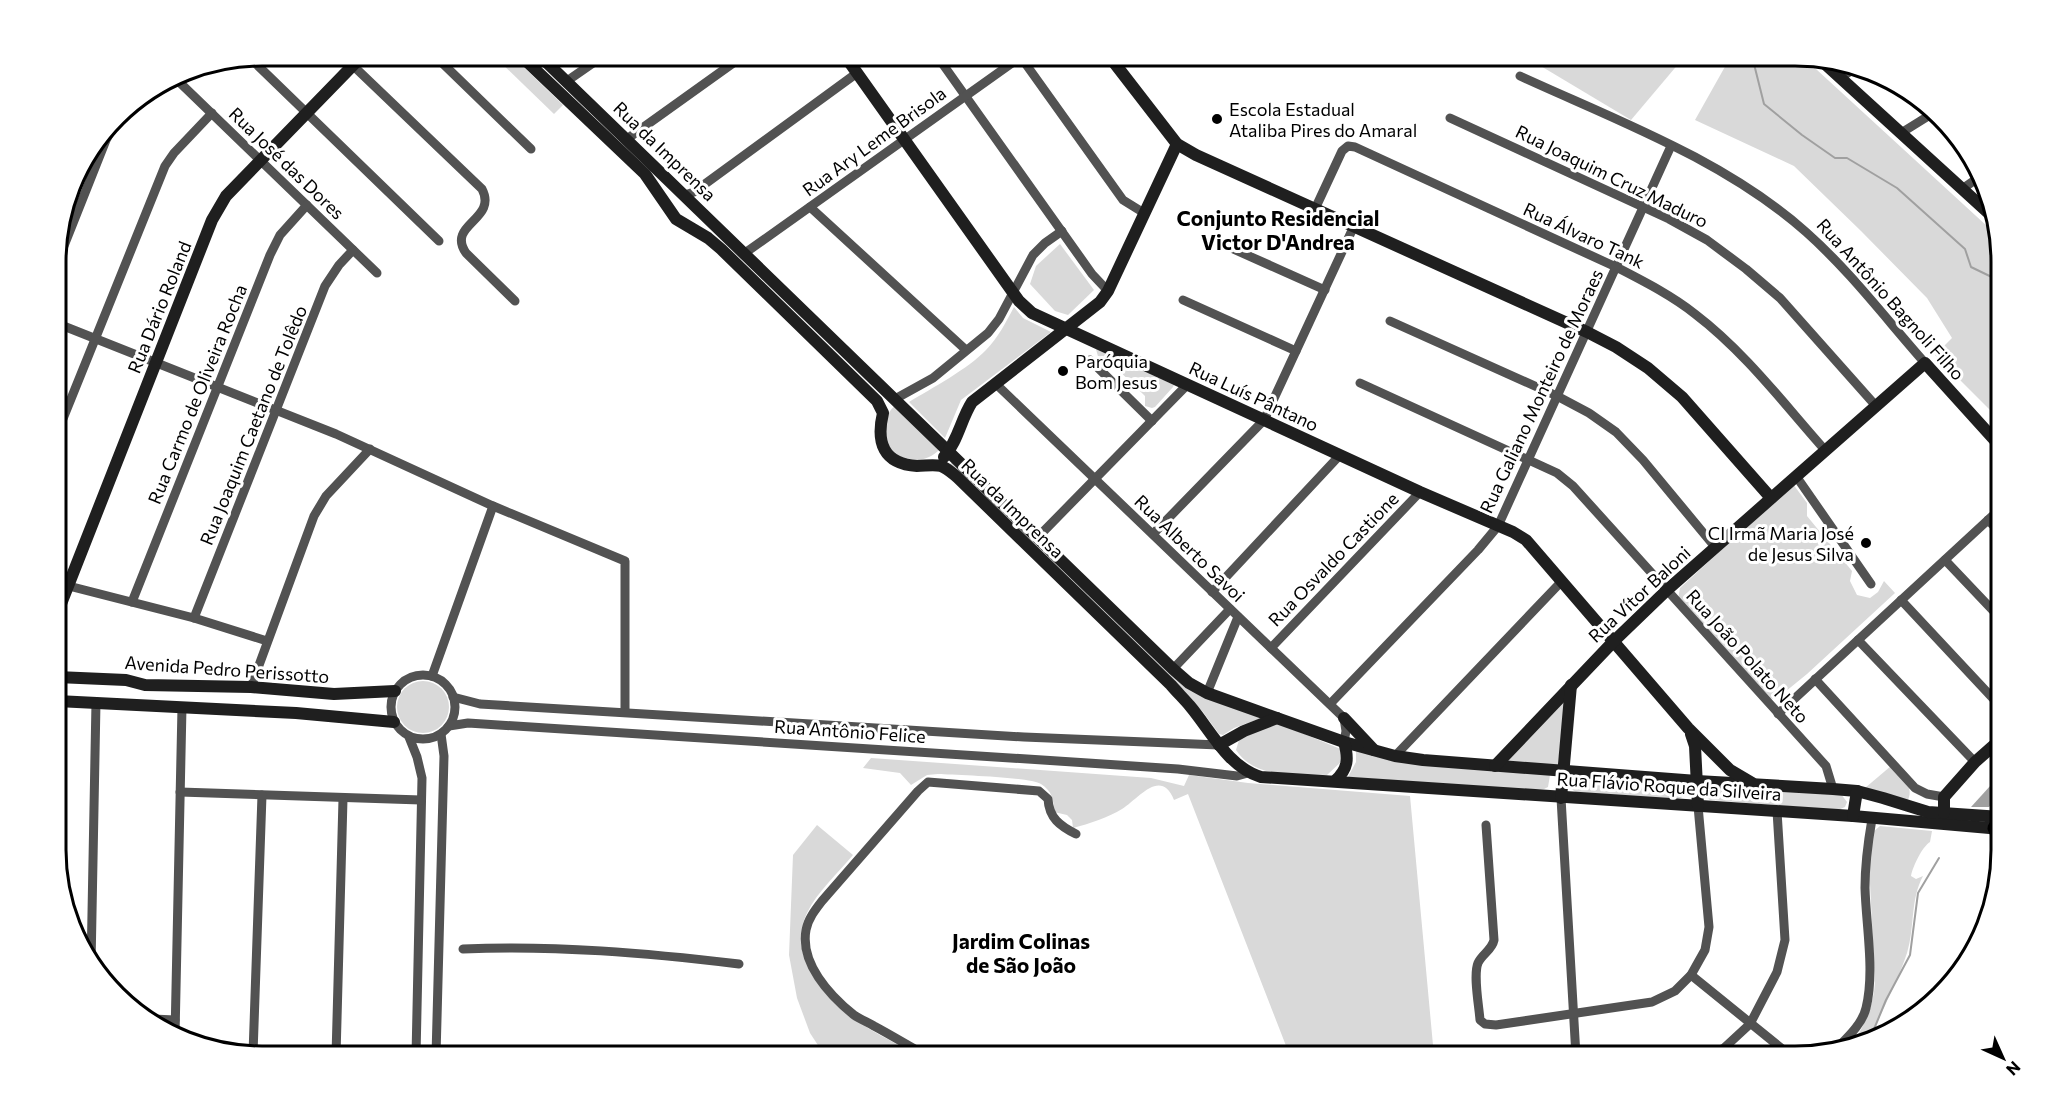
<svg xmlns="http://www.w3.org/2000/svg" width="2057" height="1112" viewBox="0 0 2057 1112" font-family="Commissioner,sans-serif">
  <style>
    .green { fill: #d9d9d9 }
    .water { fill: #a0a0a0 }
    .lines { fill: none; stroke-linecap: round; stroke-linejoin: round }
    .stream { stroke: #a0a0a0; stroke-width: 2 }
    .primary-casing { stroke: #dbdbdb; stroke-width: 16 }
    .street { stroke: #525252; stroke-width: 9 }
    .secondary { stroke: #1f1f1f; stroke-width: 12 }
    .primary { stroke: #000; stroke-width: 15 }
    .poi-dot { fill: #000; stroke: #fff; stroke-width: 2 }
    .labels { text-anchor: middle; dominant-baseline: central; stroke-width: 6; stroke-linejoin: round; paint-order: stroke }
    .poi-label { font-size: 18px; fill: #000; stroke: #fff; text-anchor: start }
    .street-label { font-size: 18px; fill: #000; stroke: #fff }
    .quarter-label { font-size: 21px; font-weight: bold; fill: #000; stroke: #fff }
    .rim { fill: none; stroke: #000; stroke-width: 3 }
  </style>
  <rect width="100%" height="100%" fill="#fff"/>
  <!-- green -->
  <g class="green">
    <path d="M 494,56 L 512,56 L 563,105 L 554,114 Z"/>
    <path d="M 1524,56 L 1685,56 L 1631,120 Z"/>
    <path d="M 1731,56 L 1795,56 L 1804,58 L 2000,238 L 2000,420 L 1935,355 L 1952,338 L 1927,298 L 1861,231 L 1794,166 L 1695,120 Z"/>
    <path d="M 1060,244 L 1094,290 L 1068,315 L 1055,311 L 1030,284 L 1036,266 Z"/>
    <path d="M 1014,307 L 1023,318 L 1051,332 L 961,400 L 945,438 L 909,402 C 932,388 968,369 986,350 C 998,338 1006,322 1014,307 Z"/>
    <path d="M 1096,349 L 1174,385 L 1173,387 L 1155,407 L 1152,408 L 1145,406 L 1145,396 L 1109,361 L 1101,365 L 1100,364 Z"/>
    <path d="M 896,405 L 940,449 C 925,466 894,464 885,440 C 884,436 885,430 886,426 C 887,416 888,411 896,405 Z"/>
    <path d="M 953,462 L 1189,689 L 1262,718 L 1234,728 L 1223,735 L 1219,734 L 1203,712 L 1173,680 L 950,464 Z"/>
    <path d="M 1793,484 L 1807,503 L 1807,516 L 1852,571 L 1850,581 L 1857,595 L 1870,598 L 1878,592 L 1884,581 L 1895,593 L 1807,674 L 1780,696 L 1773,699 L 1766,697 L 1678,599 L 1680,588 Z"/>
    <circle cx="423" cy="707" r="26"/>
    <path d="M 1565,698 L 1558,765 L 1504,762 Z"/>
    <path d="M 1275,722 L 1343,750 L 1343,760 L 1327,775 C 1296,774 1256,780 1236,750 L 1239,740 Z"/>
    <path d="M 1356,749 L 1550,775 L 1548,787 L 1544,789 L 1513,789 L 1348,777 L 1356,762 Z"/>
    <path d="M 871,758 L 1151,778 L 1184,786 L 1189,775 L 1248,783 L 1410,796 L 1434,1056 L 1290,1056 L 1188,794 L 1174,800 C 1161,767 1138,799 1122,809 C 1109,817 1089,824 1073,828 L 1072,820 L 1067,815 L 1054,812 C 1054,800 1052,791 1041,784 C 1031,777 956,775 938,774 L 927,775 L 911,785 L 900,773 L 863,768 Z"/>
    <path d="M 1891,766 C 1900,776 1915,785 1908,800 L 1865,788 Z"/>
    <path d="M 1576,777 L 1683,784 L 1687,790 L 1685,796 L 1678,799 L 1577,793 L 1570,788 L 1569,784 Z"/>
    <path d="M 1711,786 L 1841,794 L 1847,802 L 1845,807 L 1838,810 L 1710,800 L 1703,796 L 1704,790 Z"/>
    <path d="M 817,825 L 853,855 C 838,873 817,892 807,913 C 791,946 808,969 828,992 C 839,1005 848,1015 862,1024 C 878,1036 898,1042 913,1056 L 825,1056 L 810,1033 L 797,998 L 789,955 L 793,855 Z"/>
    <path d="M 1880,826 L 1932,831 L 1930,842 C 1922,847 1913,866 1911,876 L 1916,879 L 1923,876 C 1910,900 1915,927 1907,953 C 1899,978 1883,1009 1872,1034 L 1854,1041 C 1866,1023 1874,1003 1875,982 L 1869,864 L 1873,832 Z"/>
  </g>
  <!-- water -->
  <path class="water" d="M 2001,774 L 2001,794 L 1989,807 L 1971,807 Z"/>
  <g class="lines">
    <!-- stream -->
    <g class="stream">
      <path d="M 1752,56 L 1764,104 L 1802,135 L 1835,158 L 1847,158 L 1897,188 L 1965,249 L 1971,267 L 2000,281"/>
      <path d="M 1872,1034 L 1886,1000 L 1910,955 L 1918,893 L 1939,858"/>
    </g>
    <defs>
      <g id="primary">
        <path d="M 1995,828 L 2001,840"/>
        <path d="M 1972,950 L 1982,935"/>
      </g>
    </defs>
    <!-- primary casing -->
    <use href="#primary" class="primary-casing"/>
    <!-- street -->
    <g class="street">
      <path d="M 343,56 L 482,189 C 498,220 446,224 466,253 L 515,301"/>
      <path d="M 435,56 L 531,149"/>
      <path d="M 937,56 L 1092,274 L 1108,291"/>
      <path d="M 1020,56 L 1123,200 L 1144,213"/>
      <path d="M 250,58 L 439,241"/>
      <path d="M 1520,76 C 1616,120 1725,160 1806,232 C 1850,271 1886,319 1925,363"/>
      <path d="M 174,77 L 377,273"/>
      <path d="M 1840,78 L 1854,69"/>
      <path d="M 567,81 L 603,56"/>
      <path d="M 1450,118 L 1669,219 L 1707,240 L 1746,269 L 1780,298 L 1876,406"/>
      <path d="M 1901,133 L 1930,115"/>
      <path d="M 627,139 L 743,56"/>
      <path d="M 1962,189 L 1978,178"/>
      <path d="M 685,195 L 694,192 L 857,73"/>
      <path d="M 810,207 L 966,350"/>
      <path d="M 1315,209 L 1342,151 L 1348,146 L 1355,147 L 1616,267 C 1643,281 1671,295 1695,314 C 1745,352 1784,404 1825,450"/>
      <path d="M 1211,239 L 1325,290"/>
      <path d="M 745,253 L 1022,56"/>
      <path d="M 56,266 L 106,140 L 115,124 L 140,98"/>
      <path d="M 1183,300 L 1296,351"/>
      <path d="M 1390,321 L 1557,396 L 1589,413 L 1616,432 L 1643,460 L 1715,547"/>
      <path d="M 56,323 L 336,434 L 493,506 L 625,561 L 625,711"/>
      <path d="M 1090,360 L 1152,421"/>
      <path d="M 1360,383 L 1557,473 L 1573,486 L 1826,766 L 1833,789"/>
      <path d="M 996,384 L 1344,718 L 1346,731 L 1344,742"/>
      <path d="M 895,399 L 933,378 L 988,333 L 999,319 L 1033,255 L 1045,243 L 1062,231"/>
      <path d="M 56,436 L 165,166 L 174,153 L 212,113"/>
      <path d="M 1796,476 L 1871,584"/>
      <path d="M 1988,520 L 2001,533"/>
      <path d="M 1153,534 L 1264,420 L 1354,226"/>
      <path d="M 1038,537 L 1187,385"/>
      <path d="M 1945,560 L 2001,619"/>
      <path d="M 57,583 L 194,618 L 267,641"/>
      <path d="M 1212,592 L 1340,455"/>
      <path d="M 1901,600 L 2001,707"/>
      <path d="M 132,602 L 270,255 L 280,235 L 307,205"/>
      <path d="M 194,618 L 325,286 L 339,265 L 353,250"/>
      <path d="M 1858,640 L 1975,762"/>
      <path d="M 1271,648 L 1420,492"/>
      <path d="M 1173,669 L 1230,609"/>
      <circle cx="423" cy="707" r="32"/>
      <path d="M 432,676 L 493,506"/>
      <path d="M 1815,679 L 1915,788 L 1927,794 L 1944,797"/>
      <path d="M 251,687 L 314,516 L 326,496 L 370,449"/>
      <path d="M 1207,693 L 1238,617"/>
      <path d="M 453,697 L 480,704 L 1024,737 L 1219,745"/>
      <path d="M 1330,704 L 1478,550 L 1498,526 L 1671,146"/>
      <path d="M 1778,714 L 2001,508"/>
      <path d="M 449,726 L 468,723 L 1088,763 L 1178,769 L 1237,776 L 1248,773"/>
      <path d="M 409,737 L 417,757 L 422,778 L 416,1056"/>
      <path d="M 1395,756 L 1561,582"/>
      <path d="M 180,792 L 421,800"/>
      <path d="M 1561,798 L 1576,1056"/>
      <path d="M 1486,825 L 1494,940 C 1492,950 1482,954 1478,963 C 1473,975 1479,1006 1480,1020 L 1485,1024 L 1496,1025 L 1652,1002 L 1675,991 L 1691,975 L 1705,950 L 1709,927 L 1698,806"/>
      <path d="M 463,949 C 555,945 647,953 739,964"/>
      <path d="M 91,966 L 96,702"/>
      <path d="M 1691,975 L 1791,1056"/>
      <path d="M 153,1019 L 175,1020"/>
      <path d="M 175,1036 L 182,707"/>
      <path d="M 1840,1045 C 1850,1035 1863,1022 1866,1008 C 1875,972 1866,925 1865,888 C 1865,864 1868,842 1872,819"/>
      <path d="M 918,1051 C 904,1043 889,1034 874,1026 C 867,1022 860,1019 854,1015 C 829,995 800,963 806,930 C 808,919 815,910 822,901 L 918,791 L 928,782 L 1039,791 L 1048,799 C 1049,818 1060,826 1076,834"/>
      <path d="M 253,1054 L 262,795"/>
      <path d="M 336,1056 L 343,799"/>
      <path d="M 436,1056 L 444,756 L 441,734"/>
      <path d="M 1708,1056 L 1724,1048 L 1750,1024 L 1777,972 L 1785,940 L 1777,811"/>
    </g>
    <!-- secondary -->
    <g class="secondary">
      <path d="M 521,56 L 645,174 L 676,219 L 708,238 L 721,249 L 877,401 L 883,413 C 876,442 883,464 917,466 C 925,466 933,464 941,466 C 947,468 952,473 957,477 L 1171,685 C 1177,692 1184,699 1190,706 C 1211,731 1228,767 1261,777 L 1853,816 L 2001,829"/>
      <path d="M 540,56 L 1173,669 L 1189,683 L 1207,693 L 1344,742 L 1395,756 L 1423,760 L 1697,781 L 1833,789 L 1857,791 L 1883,798 L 1928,812 L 2001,817"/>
      <path d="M 845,56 L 1019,301 L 1032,313 L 1420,492 L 1513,532 L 1526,540 L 1688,728 L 1730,770 L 1752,783"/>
      <path d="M 1109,56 L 1177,144 L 1196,155 L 1587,332 L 1616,347 L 1648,368 L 1682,397 L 1771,498"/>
      <path d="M 1823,62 L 1993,217"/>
      <path d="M 944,457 C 958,441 961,419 972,402 L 1100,302 L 1108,291 L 1177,144"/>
      <path d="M 57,614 L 212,220 L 226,196 L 362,56"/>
      <path d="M 57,677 L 126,680 L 145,685 L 251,687 L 334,694 L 395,691"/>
      <path d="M 57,701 L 296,713 L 394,722"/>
      <path d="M 1344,718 L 1374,750"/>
      <path d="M 1691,734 L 1695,746 L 1698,806"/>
      <path d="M 1219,745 L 1244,731 L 1277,718"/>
      <path d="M 1495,766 L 1613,642 L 1667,590 L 1925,363 L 2000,446"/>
      <path d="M 1335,781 C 1348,769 1349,759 1344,742"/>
      <path d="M 1561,798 L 1571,685"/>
      <path d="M 1944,813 L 1944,797 L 1975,762 L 2001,739"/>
      <path d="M 1853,816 L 1857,791"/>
    </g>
    <!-- primary -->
    <use href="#primary" class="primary"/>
  </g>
  <!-- markers -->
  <g class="poi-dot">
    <circle cx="1217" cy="119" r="6"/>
    <circle cx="1063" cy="371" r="6"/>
    <circle cx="1866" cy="543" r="6"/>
  </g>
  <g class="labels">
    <!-- poi labels -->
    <g class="poi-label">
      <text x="1229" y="109">Escola Estadual<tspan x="1229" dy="21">Ataliba Pires do Amaral</tspan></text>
      <text x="1075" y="361">Paróquia<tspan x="1075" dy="21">Bom Jesus</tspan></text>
      <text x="1854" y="533" text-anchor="end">CI Irmã Maria José<tspan x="1854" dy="21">de Jesus Silva</tspan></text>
    </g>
    <!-- street labels -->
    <g class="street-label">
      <text transform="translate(874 141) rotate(-36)">Rua Ary Leme Brisola</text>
      <text transform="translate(665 151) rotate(44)">Rua da Imprensa</text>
      <text transform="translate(287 163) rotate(44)">Rua José das Dores</text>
      <text transform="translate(1612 176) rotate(26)">Rua Joaquim Cruz Maduro</text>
      <text transform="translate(1584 235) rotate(25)">Rua Álvaro Tank</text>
      <text transform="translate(1891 299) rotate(48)">Rua Antônio Bagnoli Filho</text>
      <text transform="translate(159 307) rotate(-68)">Rua Dário Roland</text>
      <text transform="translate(1541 391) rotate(-65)">Rua Galiano Monteiro de Moraes</text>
      <text transform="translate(197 394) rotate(-68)">Rua Carmo de Oliveira Rocha</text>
      <text transform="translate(1254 396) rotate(25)">Rua Luís Pântano</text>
      <text transform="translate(253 425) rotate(-68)">Rua Joaquim Caetano de Tolêdo</text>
      <text transform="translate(1013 508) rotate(44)">Rua da Imprensa</text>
      <text transform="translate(1190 548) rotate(44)">Rua Alberto Savoi</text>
      <text transform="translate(1333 559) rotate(-46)">Rua Osvaldo Castione</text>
      <text transform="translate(1639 594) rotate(-43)">Rua Vítor Baloni</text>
      <text transform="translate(1748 656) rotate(48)">Rua João Polato Neto</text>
      <text transform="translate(227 669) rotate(4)">Avenida Pedro Perissotto</text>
      <text transform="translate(850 731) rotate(4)">Rua Antônio Felice</text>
      <text transform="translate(1669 786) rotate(4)">Rua Flávio Roque da Silveira</text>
    </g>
    <!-- quarter labels -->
    <g class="quarter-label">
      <text x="1278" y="217">Conjunto Residencial<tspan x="1278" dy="24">Victor D'Andrea</tspan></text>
      <text x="1021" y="940">Jardim Colinas<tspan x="1021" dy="24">de São João</tspan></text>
    </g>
  </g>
  <!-- crop -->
  <path d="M0 0H2057V1112H0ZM262 66H1795A196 196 0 0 1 1991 262V850A196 196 0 0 1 1795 1046H262A196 196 0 0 1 66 850V262A196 196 0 0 1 262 66Z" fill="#fff" fill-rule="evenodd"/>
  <path class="rim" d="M262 66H1795A196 196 0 0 1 1991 262V850A196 196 0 0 1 1795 1046H262A196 196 0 0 1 66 850V262A196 196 0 0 1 262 66Z"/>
  <!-- north arrow -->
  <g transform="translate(2003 1058) rotate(135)" stroke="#ffffff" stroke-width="4.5" paint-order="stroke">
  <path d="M0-4.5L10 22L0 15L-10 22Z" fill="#000000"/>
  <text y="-9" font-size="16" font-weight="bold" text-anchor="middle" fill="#000000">N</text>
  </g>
</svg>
